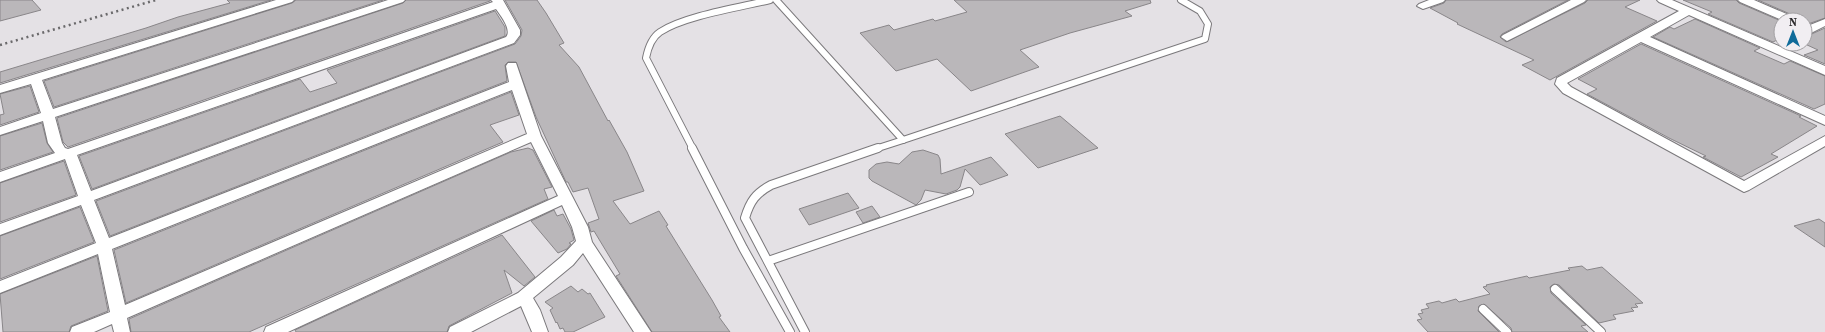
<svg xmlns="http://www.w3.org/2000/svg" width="1825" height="332" viewBox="0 0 1825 332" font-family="'Source Serif 4',serif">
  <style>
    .building { fill: #bab7ba; stroke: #898689 }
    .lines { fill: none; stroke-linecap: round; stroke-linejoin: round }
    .lane-far1-casing { stroke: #7b797c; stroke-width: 8 }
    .lane-casing { stroke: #7b797c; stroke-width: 10 }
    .street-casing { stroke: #7b797c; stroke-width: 2 }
    .lane-far1 { stroke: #fff; stroke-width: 6 }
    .lane { stroke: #fff; stroke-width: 8 }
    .street { fill: #fff; fill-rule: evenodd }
    .rail { stroke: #6a696b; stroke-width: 2.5; stroke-dasharray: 2 3.5; stroke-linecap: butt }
  </style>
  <rect width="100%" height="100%" fill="#e4e1e5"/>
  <!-- building -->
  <g class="building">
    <path d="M 0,0 L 32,0 L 41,10 L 0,21 Z"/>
    <path d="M 227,0 L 271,0 L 0,83 L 0,72 L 146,28 L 178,17 L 230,3 Z"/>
    <path d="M 296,0 L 383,0 L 54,107 L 44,81 L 292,3 Z"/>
    <path d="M 406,0 L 490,0 L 490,1 L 68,147 L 63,142 L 57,118 L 403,3 Z"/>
    <path d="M 505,0 L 537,0 L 546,13 L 564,43 L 559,45 L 579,67 L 608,121 L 609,120 L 627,152 L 644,191 L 613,201 L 630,224 L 659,211 L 668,225 L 666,226 L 712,300 L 721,316 L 719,317 L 730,332 L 652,332 L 616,276 L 620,274 L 594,231 L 591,232 L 588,223 L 599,219 L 588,188 L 573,192 L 568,182 L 566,182 L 536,117 L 516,62 L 508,62 L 505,65 L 507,81 L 110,236 L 96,201 L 515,44 L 521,36 L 522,30 Z"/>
    <path d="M 954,0 L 1150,0 L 1151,3 L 1125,11 L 1132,16 L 1070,33 L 1020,50 L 1039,67 L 971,91 L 937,59 L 896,71 L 860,33 L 889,25 L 894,30 L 933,19 L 935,21 L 967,12 Z"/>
    <path d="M 1446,0 L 1568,0 L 1502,34 L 1500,37 L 1506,42 L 1585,3 L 1588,0 L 1640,0 L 1625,7 L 1657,21 L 1550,80 L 1522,65 L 1534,60 L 1457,24 L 1458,23 L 1430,8 L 1444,3 Z"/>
    <path d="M 1683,0 L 1736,0 L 1739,3 L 1781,21 L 1781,38 L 1773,42 L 1708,14 L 1712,12 Z"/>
    <path d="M 1758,0 L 1825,0 L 1825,18 L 1805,25 L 1805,20 L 1799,20 L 1797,17 Z"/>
    <path d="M 495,11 L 505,27 L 505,36 L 92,189 L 79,156 L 300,79 L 310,92 L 337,83 L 327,70 Z"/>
    <path d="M 1695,19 L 1760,48 L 1754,51 L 1784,64 L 1790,61 L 1825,76 L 1825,104 L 1814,109 L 1653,37 L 1670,27 L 1674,29 Z"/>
    <path d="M 1825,28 L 1825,64 L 1804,55 L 1818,50 L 1805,44 L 1805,37 Z"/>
    <path d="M 1641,44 L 1801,116 L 1799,117 L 1817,126 L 1771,154 L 1778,157 L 1741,177 L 1703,157 L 1706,156 L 1669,138 L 1587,94 L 1597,89 L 1578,79 Z"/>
    <path d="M 30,86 L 39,112 L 0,125 L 0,115 L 4,114 L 0,94 Z"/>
    <path d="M 511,92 L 519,115 L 490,125 L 503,142 L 126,303 L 114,250 Z"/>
    <path d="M 1060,116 L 1098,148 L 1038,168 L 1005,134 Z"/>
    <path d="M 42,123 L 47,143 L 53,152 L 0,170 L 0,136 Z"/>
    <path d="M 528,148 L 533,150 L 552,187 L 544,189 L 548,199 L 249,332 L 131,332 L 129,319 L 511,152 Z"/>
    <path d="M 923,150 L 938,155 L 940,159 L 941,174 L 991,157 L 1008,175 L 980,185 L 965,169 L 960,187 L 957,190 L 946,194 L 925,190 L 921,200 L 916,205 L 872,181 L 869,178 L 869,170 L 876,164 L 887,162 L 899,164 L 912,152 Z"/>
    <path d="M 64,161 L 76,195 L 0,222 L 0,183 Z"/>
    <path d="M 848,193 L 859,208 L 809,225 L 799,209 Z"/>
    <path d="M 872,206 L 880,217 L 863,223 L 856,212 Z"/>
    <path d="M 80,207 L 94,242 L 0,279 L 0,236 Z"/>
    <path d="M 554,210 L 557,216 L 563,214 L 571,229 L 574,240 L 569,243 L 571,244 L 567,249 L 558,253 L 531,221 Z"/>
    <path d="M 1819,219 L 1825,223 L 1825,247 L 1794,226 Z"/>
    <path d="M 502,235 L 535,277 L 524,286 L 504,270 L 512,293 L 449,326 L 447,332 L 296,332 L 295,330 Z"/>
    <path d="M 97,256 L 108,311 L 71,326 L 69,332 L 3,332 L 0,294 Z"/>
    <path d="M 1582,266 L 1587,270 L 1602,267 L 1643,303 L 1635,304 L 1638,307 L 1631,308 L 1634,311 L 1613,315 L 1616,319 L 1599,323 L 1559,285 L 1554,284 L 1550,287 L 1551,293 L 1586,325 L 1581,326 L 1588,332 L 1512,332 L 1511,328 L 1484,304 L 1479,306 L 1478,311 L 1499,332 L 1428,332 L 1417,320 L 1422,319 L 1418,314 L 1423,313 L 1421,310 L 1429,308 L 1426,304 L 1439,301 L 1442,303 L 1456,299 L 1459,302 L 1490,294 L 1483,287 L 1487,286 L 1486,285 L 1527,276 L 1529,278 L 1570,270 L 1568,268 Z"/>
    <path d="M 571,286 L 578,292 L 582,289 L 588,294 L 590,293 L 605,317 L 573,332 L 565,332 L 563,328 L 560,329 L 557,322 L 556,323 L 550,310 L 553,308 L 545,302 Z"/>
  </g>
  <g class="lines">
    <defs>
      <g id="lane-far1">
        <path d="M 776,0 L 903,140 L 875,149"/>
        <path d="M 903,140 L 1205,39 L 1208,24 L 1200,11 L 1181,0"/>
        <path d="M 693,149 L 646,58 C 648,48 651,38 660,32 C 684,16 741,7 770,0"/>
      </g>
      <g id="lane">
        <path d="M 692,148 L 743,248 L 790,332"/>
        <path d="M 768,261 L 969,192"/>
        <path d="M 1555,289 L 1601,332"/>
        <path d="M 1483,309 L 1507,332"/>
        <path d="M 805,332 L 745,218 C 750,201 756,193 771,185 L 878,148"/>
      </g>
      <g id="street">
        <path d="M 276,0 L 294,0 L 292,2 L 42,80 L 53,109 L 388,0 L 405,0 L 403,2 L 55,117 L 62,143 L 65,148 L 68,149 L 493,2 L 491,0 L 503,0 L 520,30 L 520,35 L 514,43 L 94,200 L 109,238 L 509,82 L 506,66 L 508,63 L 516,63 L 541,136 L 588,227 L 592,242 L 651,332 L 634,332 L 583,253 L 573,265 L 533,298 L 540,310 L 548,332 L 532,332 L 521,306 L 471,332 L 448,332 L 450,327 L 518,293 L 561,257 L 576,241 L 572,227 L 562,205 L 288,332 L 264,332 L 266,327 L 558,196 L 531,142 L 127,318 L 130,332 L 114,332 L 112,324 L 94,332 L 70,332 L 72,327 L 110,312 L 98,254 L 0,293 L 0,281 L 96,243 L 81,205 L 0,235 L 0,224 L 78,196 L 65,159 L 0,182 L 0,172 L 55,153 L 48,143 L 43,121 L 0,135 L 0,127 L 41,113 L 31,84 L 0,93 L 0,85 ZM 496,9 C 501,16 512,30 506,37 L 91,191 L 77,155 ZM 512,90 L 527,134 L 125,305 L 112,249 Z"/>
        <path d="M 1429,0 L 1445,0 L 1443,2 L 1423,9 L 1417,6 L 1419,4 Z"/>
        <path d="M 1571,0 L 1586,0 L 1584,2 L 1511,39 L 1507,41 L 1501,37 L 1503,35 Z"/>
        <path d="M 1657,0 L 1672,0 L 1825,66 L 1825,75 L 1689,15 L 1650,37 L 1825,116 L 1825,125 L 1641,42 L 1567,83 L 1571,87 L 1744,181 L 1825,136 L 1825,146 L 1749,190 L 1744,192 L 1563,93 L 1555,84 L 1557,78 L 1679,11 L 1659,2 Z"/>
        <path d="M 1738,0 L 1754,0 L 1796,18 L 1798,20 L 1782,20 L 1740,2 Z"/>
        <path d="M 1825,19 L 1825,26 L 1805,36 L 1805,27 Z"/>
      </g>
    </defs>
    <!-- lane-far1 casing -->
    <use href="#lane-far1" class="lane-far1-casing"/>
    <!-- lane casing -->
    <use href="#lane" class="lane-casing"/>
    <!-- street casing -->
    <use href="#street" class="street-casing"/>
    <!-- lane-far1 -->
    <use href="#lane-far1" class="lane-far1"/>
    <!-- lane -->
    <use href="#lane" class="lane"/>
    <!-- street -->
    <use href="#street" class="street"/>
    <!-- rail -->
    <path class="rail" d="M 0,45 L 156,0"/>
  </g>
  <!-- north arrow -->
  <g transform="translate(1793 32)"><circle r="19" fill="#f1eef2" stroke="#a2a0a3"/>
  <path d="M0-3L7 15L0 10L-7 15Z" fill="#0f6b9a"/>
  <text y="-6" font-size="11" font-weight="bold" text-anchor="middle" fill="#2b2a2c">N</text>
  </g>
</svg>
